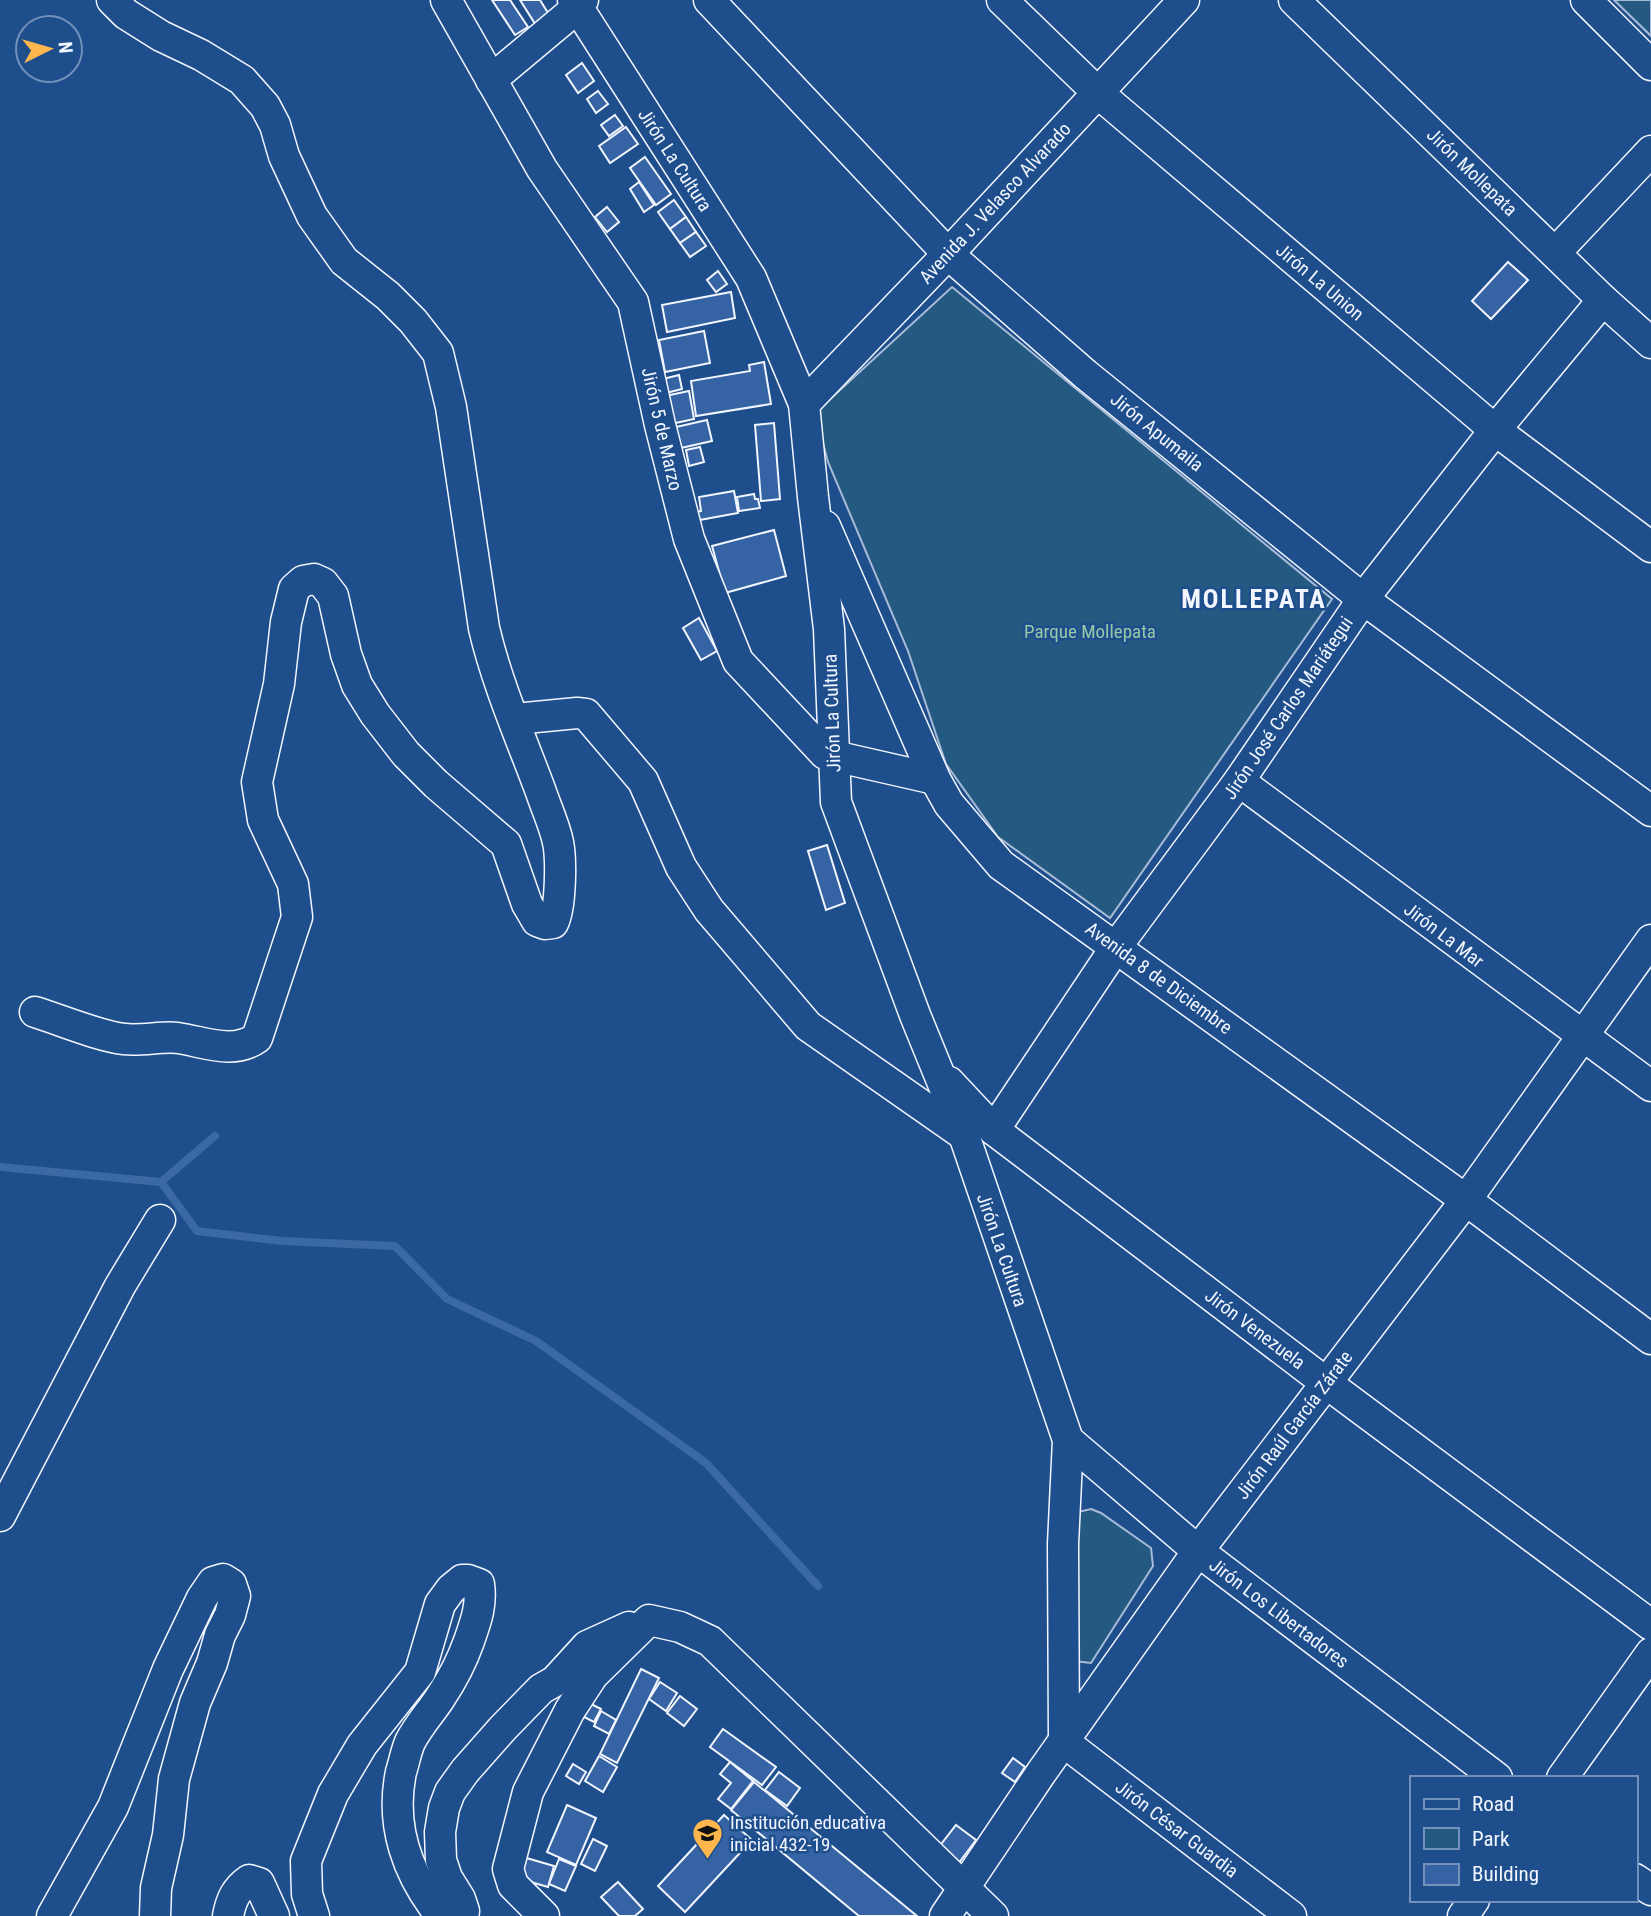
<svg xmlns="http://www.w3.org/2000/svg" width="1651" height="1916" viewBox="0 0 1651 1916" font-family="'Roboto Condensed',sans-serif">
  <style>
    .green { fill: #245a82; stroke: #a8bbd7; stroke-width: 2 }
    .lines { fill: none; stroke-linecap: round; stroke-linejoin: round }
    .stream { stroke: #3b69a3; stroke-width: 8 }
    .building { fill: #3563a3; stroke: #f2f6ff; stroke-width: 2 }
    .minor-casing { stroke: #f2f6ff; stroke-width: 33 }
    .minor { stroke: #1f4e8c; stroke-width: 30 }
    .labels { text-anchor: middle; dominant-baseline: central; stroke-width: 5; stroke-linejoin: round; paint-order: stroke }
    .street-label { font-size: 19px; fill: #f2f6ff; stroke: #1f4e8c }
    .park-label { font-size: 19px; fill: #97c8a6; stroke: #1f4e8c }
    .poi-label { font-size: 19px; fill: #f2f6ff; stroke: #1f4e8c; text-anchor: start }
    .district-label { font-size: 26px; font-weight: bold; letter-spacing: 2px; fill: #f2f6ff; stroke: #1f4e8c }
  </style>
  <rect width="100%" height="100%" fill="#1f4e8c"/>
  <!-- green -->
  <g class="green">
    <path d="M 1614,0 L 1651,0 L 1651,36 Z"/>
    <path d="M 952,287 L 1332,599 L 1110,918 L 998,837 L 946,764 L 908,651 L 828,462 L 815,413 Z"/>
    <path d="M 1091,1509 L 1101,1513 L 1151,1548 L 1153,1566 L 1091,1663 L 1074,1661 L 1069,1514 Z"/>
  </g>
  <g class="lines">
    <!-- stream -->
    <g class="stream">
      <path d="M 0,1167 L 161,1182 L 197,1231 L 282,1241 L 395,1246 L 447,1299 L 536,1341 L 706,1463 L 818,1586"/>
      <path d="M 161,1182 L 215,1136"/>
    </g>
  </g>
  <!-- building -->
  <g class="building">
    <path d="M 492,0 L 510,0 L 528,27 L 515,35 Z"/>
    <path d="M 520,0 L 540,0 L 553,21 L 539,30 Z"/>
    <path d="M 582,63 L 594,81 L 578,93 L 566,75 Z"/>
    <path d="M 598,91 L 608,104 L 596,113 L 587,99 Z"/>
    <path d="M 615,115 L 623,126 L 609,136 L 601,125 Z"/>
    <path d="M 626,127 L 638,144 L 610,163 L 599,146 Z"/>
    <path d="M 645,157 L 671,194 L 656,205 L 630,168 Z"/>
    <path d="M 639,182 L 654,205 L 644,212 L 630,189 Z"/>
    <path d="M 674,200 L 686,217 L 670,229 L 658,212 Z"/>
    <path d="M 607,207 L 619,222 L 607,232 L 595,217 Z"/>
    <path d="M 686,217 L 696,232 L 680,243 L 670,229 Z"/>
    <path d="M 696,232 L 706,246 L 690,257 L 680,243 Z"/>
    <path d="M 1508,262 L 1528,280 L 1491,319 L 1472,301 Z"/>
    <path d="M 718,271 L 727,284 L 716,292 L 707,280 Z"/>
    <path d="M 731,292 L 735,318 L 667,332 L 662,305 Z"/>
    <path d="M 704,331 L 710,363 L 665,372 L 659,340 Z"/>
    <path d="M 764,362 L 771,404 L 696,416 L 691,381 L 750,371 L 749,365 Z"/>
    <path d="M 679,375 L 682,389 L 666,393 L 663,379 Z"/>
    <path d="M 689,391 L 694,419 L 671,424 L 665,396 Z"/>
    <path d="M 707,420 L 712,441 L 681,448 L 676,427 Z"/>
    <path d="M 774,423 L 780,499 L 761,501 L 755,425 Z"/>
    <path d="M 700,447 L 704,462 L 689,466 L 686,450 Z"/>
    <path d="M 734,491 L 738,513 L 694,521 L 692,513 L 701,511 L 699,497 Z"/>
    <path d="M 754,494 L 755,499 L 758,499 L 760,508 L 739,511 L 737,497 Z"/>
    <path d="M 774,530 L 786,576 L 725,593 L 712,546 Z"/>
    <path d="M 699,618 L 717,651 L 701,660 L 683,628 Z"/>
    <path d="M 827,845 L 845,903 L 826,910 L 808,851 Z"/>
    <path d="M 641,1669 L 659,1678 L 617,1763 L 600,1754 Z"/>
    <path d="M 660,1682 L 677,1693 L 666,1711 L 649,1699 Z"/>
    <path d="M 680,1696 L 697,1709 L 684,1726 L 667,1713 Z"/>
    <path d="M 591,1704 L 601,1709 L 594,1722 L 584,1717 Z"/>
    <path d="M 601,1711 L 616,1720 L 609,1734 L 594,1726 Z"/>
    <path d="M 723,1729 L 776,1767 L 762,1785 L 710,1747 Z"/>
    <path d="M 599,1756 L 617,1767 L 603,1792 L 585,1781 Z"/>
    <path d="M 1013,1758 L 1025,1767 L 1015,1782 L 1002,1773 Z"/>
    <path d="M 730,1762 L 753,1781 L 731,1809 L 718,1799 L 731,1783 L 720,1774 Z"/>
    <path d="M 573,1764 L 586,1772 L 579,1784 L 566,1776 Z"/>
    <path d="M 779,1772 L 800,1788 L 787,1806 L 765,1790 Z"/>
    <path d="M 754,1782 L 917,1916 L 859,1916 L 731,1810 Z"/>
    <path d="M 567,1805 L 596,1818 L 576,1865 L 547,1852 Z"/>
    <path d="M 724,1815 L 752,1840 L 685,1912 L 658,1886 Z"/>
    <path d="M 956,1825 L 976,1840 L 955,1868 L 935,1852 Z"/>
    <path d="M 593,1839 L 607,1846 L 595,1871 L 581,1864 Z"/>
    <path d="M 523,1857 L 554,1866 L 548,1887 L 517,1878 Z"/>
    <path d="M 559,1859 L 576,1866 L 565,1891 L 549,1884 Z"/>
    <path d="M 618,1882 L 643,1909 L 635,1916 L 619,1916 L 601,1897 Z"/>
  </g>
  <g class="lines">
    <defs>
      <g id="minor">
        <path d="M 446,0 L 542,169 L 633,302 L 660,425 L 689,539 L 738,661 L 825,754 L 935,779"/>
        <path d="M 573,0 L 751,278 L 804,404 L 813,497 L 829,629 L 836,802 L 915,1015 L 964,1135 L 1068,1440 L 1063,1544 L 1064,1742 L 1291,1916"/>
        <path d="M 709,0 L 948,254 L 1085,374 L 1363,599 L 1651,811"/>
        <path d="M 1002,0 L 1098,93 L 1495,430 L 1651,547"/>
        <path d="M 1294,0 L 1603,300 L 1651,343"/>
        <path d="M 1586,0 L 1651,65"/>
        <path d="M 491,80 L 577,8 L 583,0"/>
        <path d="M 1555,253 L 1651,151"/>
        <path d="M 804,404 L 948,254 L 1184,0"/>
        <path d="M 825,526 L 935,779 L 949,804 L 1001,865 L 1466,1200 L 1651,1339"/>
        <path d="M 515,719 L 577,713 L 586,714 L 643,781 L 681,867 L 709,910 L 808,1026 L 964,1135"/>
        <path d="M 1239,781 L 1651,1086"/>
        <path d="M 35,1012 C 61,1020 98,1036 124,1039 C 142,1041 163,1036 178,1038 C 205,1042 233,1055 257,1038 L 297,917 L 293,884 L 263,820 L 257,782 L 279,684 L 286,622 L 294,589 L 303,581 L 314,579 L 323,583 L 333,596 L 346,654 L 357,685 L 375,714 L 406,754 L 436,784 L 506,844 L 527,904 L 537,921 L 545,924 L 553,923 C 561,908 562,855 557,838 C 553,822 546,807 541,792 C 521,738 497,684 484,628 L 451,407 L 438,353 L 413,321 L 388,296 L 344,261 L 312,216 L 284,156 L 275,125 L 265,106 L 242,80 L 201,55 L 161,36 L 126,14 L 112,0"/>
        <path d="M 949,1082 L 994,1130 L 1325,1382 L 1651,1625"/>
        <path d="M 994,1130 L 1116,947 L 1239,781 L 1363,599 L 1495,430 L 1603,300"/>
        <path d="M 1068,1440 L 1198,1551 L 1497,1778"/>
        <path d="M 0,1516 L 120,1286 L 160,1220"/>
        <path d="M 1562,1778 L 1651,1653"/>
        <path d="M 1635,1879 L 1651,1890"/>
        <path d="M 52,1916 L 113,1807 L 168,1669 L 202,1598 L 213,1582 L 223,1579 L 231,1584 L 235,1596 L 230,1615 L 220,1635 L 212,1663 L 195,1703 L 174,1779 L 168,1835 L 156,1888 L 155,1916"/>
        <path d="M 228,1916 C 231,1900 236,1889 249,1880 L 259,1883 L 274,1916"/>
        <path d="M 314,1916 L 307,1894 L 306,1861 L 333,1794 L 362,1745 L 420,1672 L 440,1604 L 451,1589 L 462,1580 L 468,1580 L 479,1584 C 482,1605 476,1621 469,1641 C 462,1661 452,1680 440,1698 C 431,1712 418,1726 410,1742 C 406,1751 404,1763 401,1772 C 390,1825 407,1874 441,1916"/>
        <path d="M 463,1916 L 464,1911 L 460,1899 L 447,1878 L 441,1860 L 440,1832 L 444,1808 L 450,1792 L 465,1771 L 503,1728 L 541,1689 L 555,1681 L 587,1646 L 629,1627"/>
        <path d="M 544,1916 L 513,1885 L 508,1869 L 528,1792 L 570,1710 L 593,1675 L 649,1620 L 680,1627 L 710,1641 L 993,1916"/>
        <path d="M 945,1916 L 1041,1773 L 1198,1551 L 1466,1200 L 1651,940"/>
        <path d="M 1463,1916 L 1474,1900"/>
      </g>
    </defs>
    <!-- minor casing -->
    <use href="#minor" class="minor-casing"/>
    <!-- minor -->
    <use href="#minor" class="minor"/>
  </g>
  <!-- icons -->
  <defs>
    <symbol id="school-pin" viewBox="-11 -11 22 30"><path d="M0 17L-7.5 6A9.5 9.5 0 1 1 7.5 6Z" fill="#ffb74d" stroke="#1f4e8c"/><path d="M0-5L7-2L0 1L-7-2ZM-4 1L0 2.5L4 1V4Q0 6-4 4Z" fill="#111"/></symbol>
  </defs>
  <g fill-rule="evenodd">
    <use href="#school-pin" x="690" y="1816" width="35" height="47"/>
  </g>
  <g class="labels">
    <!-- street labels -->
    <g class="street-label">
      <text transform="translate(675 160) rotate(57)">Jirón La Cultura</text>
      <text transform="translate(1472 172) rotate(44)">Jirón Mollepata</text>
      <text transform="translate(995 203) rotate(-47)">Avenida J. Velasco Alvarado</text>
      <text transform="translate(1320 282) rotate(40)">Jirón La Union</text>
      <text transform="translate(662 429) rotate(77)">Jirón 5 de Marzo</text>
      <text transform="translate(1157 432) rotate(39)">Jirón Apumaila</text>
      <text transform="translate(1288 708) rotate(-56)">Jirón José Carlos Mariátegui</text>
      <text transform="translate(832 713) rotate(-92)">Jirón La Cultura</text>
      <text transform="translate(1444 935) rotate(37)">Jirón La Mar</text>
      <text transform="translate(1159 978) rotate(36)">Avenida 8 de Diciembre</text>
      <text transform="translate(1002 1250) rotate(71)">Jirón La Cultura</text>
      <text transform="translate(1255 1329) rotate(37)">Jirón Venezuela</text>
      <text transform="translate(1294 1425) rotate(-53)">Jirón Raúl García Zárate</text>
      <text transform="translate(1279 1613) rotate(37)">Jirón Los Libertadores</text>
      <text transform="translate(1177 1829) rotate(37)">Jirón César Guardia</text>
    </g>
    <!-- park labels -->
    <g class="park-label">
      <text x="1090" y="631">Parque Mollepata</text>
    </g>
    <!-- poi labels -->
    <g class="poi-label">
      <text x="730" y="1822">Institución educativa<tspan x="730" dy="22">inicial 432-19</tspan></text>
    </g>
    <!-- district labels -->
    <g class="district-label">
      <text x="1254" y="599">MOLLEPATA</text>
    </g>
  </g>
  <!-- legend -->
  <rect x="1410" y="1776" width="228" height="126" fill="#1f4e8c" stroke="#7391ba" stroke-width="2"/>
  <rect x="1424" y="1799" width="35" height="10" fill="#1f4e8c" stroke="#7391ba" stroke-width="2"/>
  <text x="1472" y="1811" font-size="21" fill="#f2f6ff">Road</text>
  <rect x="1424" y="1828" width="35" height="21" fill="#245a82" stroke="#7391ba" stroke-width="2"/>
  <text x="1472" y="1846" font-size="21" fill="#f2f6ff">Park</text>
  <rect x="1424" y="1864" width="35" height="21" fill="#3563a3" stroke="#7391ba" stroke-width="2"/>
  <text x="1472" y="1881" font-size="21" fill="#f2f6ff">Building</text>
  <!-- north arrow -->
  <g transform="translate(49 49) rotate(85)"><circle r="33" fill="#1f4e8c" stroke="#7391ba" stroke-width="2"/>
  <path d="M0-5L12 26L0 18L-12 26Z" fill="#ffb74d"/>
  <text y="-10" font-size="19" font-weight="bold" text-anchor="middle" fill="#f2f6ff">N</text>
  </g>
</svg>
